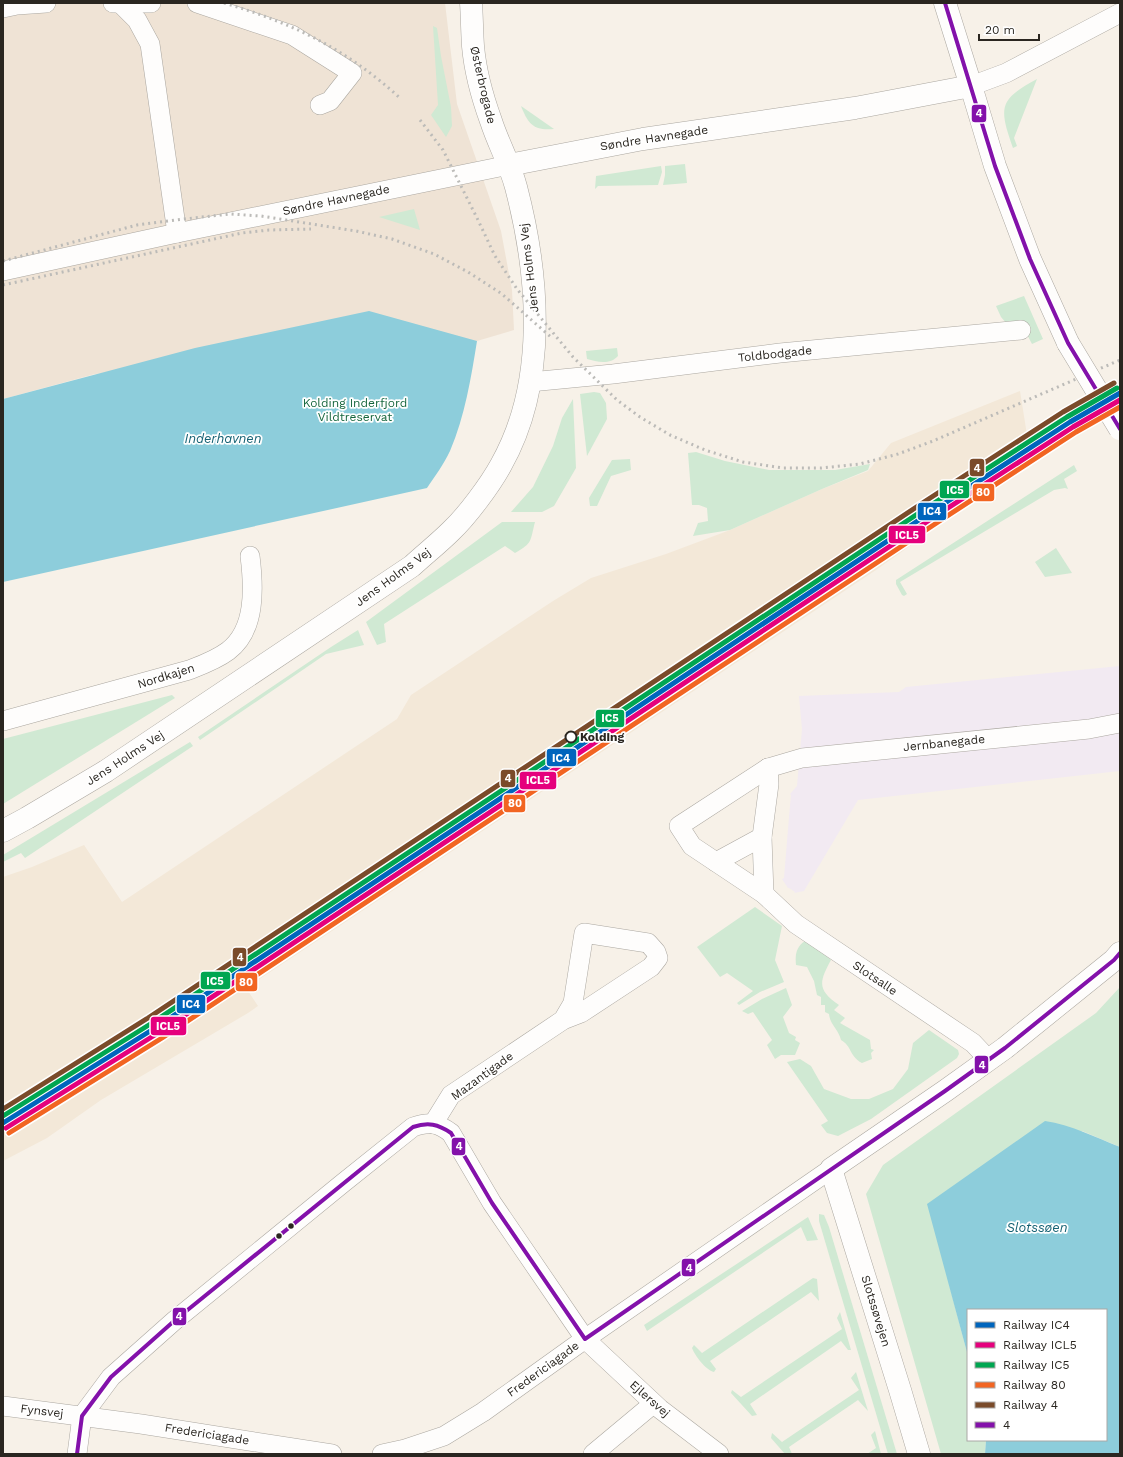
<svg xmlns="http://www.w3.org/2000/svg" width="1123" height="1457" viewBox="0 0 1123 1457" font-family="'Work Sans',sans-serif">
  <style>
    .commercial { fill: #f2eaf2 }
    .industrial { fill: #efe3d5 }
    .built { fill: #f3e8d8 }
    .green { fill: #d0e9d3 }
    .water { fill: #8dcddb }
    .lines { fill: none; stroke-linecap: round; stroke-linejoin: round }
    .minor-casing { stroke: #aba7a0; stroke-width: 20 }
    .tertiary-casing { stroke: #aba7a0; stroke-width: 23 }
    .secondary-casing { stroke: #aba7a0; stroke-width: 23 }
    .minor { stroke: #fefdfc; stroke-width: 19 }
    .tertiary { stroke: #fefdfc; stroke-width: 22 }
    .secondary { stroke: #fefdfc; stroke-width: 22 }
    .rail { stroke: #bcbbb8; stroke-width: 3; stroke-dasharray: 2 4; stroke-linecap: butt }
    .secondary-bridge-casing { stroke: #aba7a0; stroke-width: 23; stroke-linecap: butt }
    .secondary-bridge { stroke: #fefdfc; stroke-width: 22 }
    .bus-1-casing { stroke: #fff; stroke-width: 7 }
    .bus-1 { stroke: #8311aa; stroke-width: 4 }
    .rail-1-casing { stroke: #fff; stroke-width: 8 }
    .rail-2-casing { stroke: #fff; stroke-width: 8 }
    .rail-3-casing { stroke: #fff; stroke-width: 8 }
    .rail-4-casing { stroke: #fff; stroke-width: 8 }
    .rail-5-casing { stroke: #fff; stroke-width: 8 }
    .rail-1 { stroke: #0065bd; stroke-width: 5 }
    .rail-2 { stroke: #e5007d; stroke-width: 5 }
    .rail-3 { stroke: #00a651; stroke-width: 5 }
    .rail-4 { stroke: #f26522; stroke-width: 5 }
    .rail-5 { stroke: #7a4b2a; stroke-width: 5 }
    .stop-dot { fill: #fff; stroke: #2a2620; stroke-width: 2 }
    .bus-dot { fill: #2a2620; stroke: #fff; stroke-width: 1.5 }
    .labels { text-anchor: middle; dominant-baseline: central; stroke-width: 3.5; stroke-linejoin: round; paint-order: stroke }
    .street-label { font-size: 12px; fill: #2a2620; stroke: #fff }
    .park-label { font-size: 12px; fill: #16663d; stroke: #fff }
    .stop-label { font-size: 12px; font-weight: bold; fill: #2a2620; stroke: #fff; text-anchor: start }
    .water-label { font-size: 13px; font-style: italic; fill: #146173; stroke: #fff }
    .line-badge { stroke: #fff; stroke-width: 1.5 }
    .badge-label { font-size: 11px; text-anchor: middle; font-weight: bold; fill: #fff }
  </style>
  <rect width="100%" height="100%" fill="#f7f1e8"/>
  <!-- commercial -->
  <path class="commercial" d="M 1120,666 L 1120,771 L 858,800 L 804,891 L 794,893 L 795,892 L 789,888 L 788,888 L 782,879 L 784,878 L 789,817 L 791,795 L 790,794 L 797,786 L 802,729 L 799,696 L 899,692 L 906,687 Z"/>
  <!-- industrial -->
  <path class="industrial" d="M 3,3 L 445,3 L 457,104 L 501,231 L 512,290 L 514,330 L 477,341 L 95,374 L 3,399 Z"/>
  <!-- built -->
  <path class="built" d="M 1020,391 L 1031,460 L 876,570 L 246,988 L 258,1006 L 248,1013 L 101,1100 L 47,1138 L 3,1161 L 3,877 L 32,867 L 84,845 L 122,902 L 397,719 L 411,695 L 553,601 L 591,578 L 666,554 L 730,530 L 822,489 L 868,471 L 891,443 Z"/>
  <!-- green -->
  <g class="green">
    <path d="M 433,26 L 437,28 L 441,56 L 451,107 L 452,126 L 446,137 L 431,115 L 438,105 Z"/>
    <path d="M 1037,79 L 1014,138 L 1017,146 L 1013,148 C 999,108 998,100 1037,79 Z"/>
    <path d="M 521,106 L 554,129 C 534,131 528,124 521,106 Z"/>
    <path d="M 685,164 L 687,183 L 663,185 L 665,175 L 665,166 Z"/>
    <path d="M 661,166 L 662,172 L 658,185 L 598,186 L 595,189 L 596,176 Z"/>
    <path d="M 414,209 L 420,230 L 379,217 Z"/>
    <path d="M 1024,296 L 1043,339 L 1032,344 L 1022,325 L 1007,324 L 1001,317 L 996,306 Z"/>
    <path d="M 617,348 L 618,356 C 610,365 597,362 587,359 L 586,351 Z"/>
    <path d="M 594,392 L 600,393 L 606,403 L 607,419 L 587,456 L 580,394 Z"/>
    <path d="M 573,399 L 576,468 L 554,506 L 542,512 L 511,512 L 533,487 L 553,446 L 562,418 Z"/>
    <path d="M 696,452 L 725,461 L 769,470 L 835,470 L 870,464 L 868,470 L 822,489 L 730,530 L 693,536 L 698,523 L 708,521 L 707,508 L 699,505 L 692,505 L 688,453 Z"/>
    <path d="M 630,459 L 631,470 L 611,476 L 597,506 L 590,506 L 589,498 L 612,460 Z"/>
    <path d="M 1074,465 L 1077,471 L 1064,479 L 1068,489 L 1065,488 L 1054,490 L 900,582 L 907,594 L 904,596 L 902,595 L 896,584 L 896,580 Z"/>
    <path d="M 502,522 L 535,522 C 530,541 533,543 515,553 L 505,546 L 384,624 L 386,642 L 377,645 L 366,622 Z"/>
    <path d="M 1056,548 L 1072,573 L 1045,577 L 1035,562 Z"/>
    <path d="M 358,630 L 364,645 L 326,654 L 200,740 L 198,737 L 331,647 Z"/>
    <path d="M 172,695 L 175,698 L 3,804 L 3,739 Z"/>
    <path d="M 190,742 L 193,746 L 25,858 L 21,853 L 3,862 L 3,855 Z"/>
    <path d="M 755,907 L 782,926 L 775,960 L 784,982 L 760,992 L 739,1005 L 737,1003 L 753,991 L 727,973 L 720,977 L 697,947 Z"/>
    <path d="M 805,941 L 816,947 L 831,960 C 819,982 817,990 839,1005 L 834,1010 L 845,1018 L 840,1023 L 870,1040 L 871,1049 L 874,1050 L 871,1053 L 872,1059 L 862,1063 C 849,1056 852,1046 841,1040 C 839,1030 830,1025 829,1014 L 825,1012 L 825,1005 L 821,1005 L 821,997 L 817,995 L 814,981 L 807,967 L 796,965 C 795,955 796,947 805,941 Z"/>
    <path d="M 1120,987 L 1120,1147 L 1082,1131 L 949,1284 L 968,1356 L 968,1440 L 986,1440 L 985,1454 L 941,1454 L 866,1194 L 883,1165 L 1096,1013 Z"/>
    <path d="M 786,988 L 792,1005 L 783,1017 L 789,1033 L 796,1037 L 795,1040 L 800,1043 L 795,1055 L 781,1055 L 775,1059 L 767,1045 L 772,1040 L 753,1012 L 748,1014 L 742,1011 L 762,999 Z"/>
    <path d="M 929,1030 L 958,1050 L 959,1054 L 957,1058 L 871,1119 L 838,1136 L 827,1133 L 821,1125 L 828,1121 L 787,1062 L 800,1059 L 811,1066 L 824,1089 L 851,1099 L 869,1099 L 893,1089 L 908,1069 L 913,1043 Z"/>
    <path d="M 819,1214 L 824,1215 L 829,1227 L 897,1454 L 888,1454 L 819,1221 Z"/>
    <path d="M 808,1217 L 818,1240 L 807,1241 L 801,1227 L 647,1331 L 644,1325 Z"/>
    <path d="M 813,1278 L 817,1279 L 819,1301 L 811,1292 L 710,1361 L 716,1369 L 714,1372 C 706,1370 695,1356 692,1348 L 694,1345 L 702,1353 Z"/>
    <path d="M 840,1312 L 851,1350 L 848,1350 L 841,1341 L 750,1404 L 757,1415 L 752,1416 L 731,1393 L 732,1390 L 741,1397 L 842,1329 L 837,1318 Z"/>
    <path d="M 856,1372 L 868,1411 L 858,1400 L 789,1447 L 792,1454 L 785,1454 L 771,1438 L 772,1433 L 782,1442 L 859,1390 L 851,1378 Z"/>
    <path d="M 875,1431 L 881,1454 L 867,1454 L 876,1448 L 871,1435 Z"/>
  </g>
  <!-- water -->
  <g class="water">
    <path d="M 369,311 L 477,341 C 471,378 465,416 450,451 C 444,464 435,476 427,488 L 3,582 L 3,399 L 195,348 Z"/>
    <path d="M 1045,1121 C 1071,1125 1095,1137 1120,1147 L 1120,1454 L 985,1454 L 986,1440 L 1106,1440 L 1106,1310 L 968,1310 L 968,1356 L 927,1204 Z"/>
  </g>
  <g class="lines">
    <defs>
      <g id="minor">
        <path d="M 113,3 L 151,3"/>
        <path d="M 197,3 L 292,35 L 352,73 L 330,101 L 320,105"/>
        <path d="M 121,4 L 137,20 L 150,44 L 177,233"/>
        <path d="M 3,8 L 17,5 L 46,3"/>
        <path d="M 971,86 L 1006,73 L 1120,13"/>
        <path d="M 3,271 L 177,233 L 509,165"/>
        <path d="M 530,382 L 613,374 L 780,353 L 1021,330"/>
        <path d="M 3,721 L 189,670 C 202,665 216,660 228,651 C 256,630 254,588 250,556"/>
        <path d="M 716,862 L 762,837"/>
        <path d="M 764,894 L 762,837 L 769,784 L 768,768"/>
        <path d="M 988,1059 L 973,1043 L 796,924 L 764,894 L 692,846 L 679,826 L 768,768 L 802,758 L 1089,729 L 1120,723"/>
        <path d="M 433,1124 L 451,1095 L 563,1020 L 581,1013 L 651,967 L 658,958 L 656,952 L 648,943 L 584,933 L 573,1003 L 563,1020"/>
        <path d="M 3,1406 L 141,1424 L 332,1454"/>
        <path d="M 77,1454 L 82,1416 L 111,1377 L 174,1321 L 343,1183 L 413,1127 C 429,1121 438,1123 451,1133 L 492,1203 L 585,1339 L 660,1409 L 719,1454"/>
        <path d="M 382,1454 L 405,1449 L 444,1436 L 483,1412 L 585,1339 L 831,1169"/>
        <path d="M 593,1454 L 653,1404"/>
      </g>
      <path id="tertiary" d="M 945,3 L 971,86"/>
      <g id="secondary">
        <path d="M 509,165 L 643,139 L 855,108 L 971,86 L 995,166 L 1030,259 L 1068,343"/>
        <path d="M 3,831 L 27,818 L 106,771 L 412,566 C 425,554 439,543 451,531 C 467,516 490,485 501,465 C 548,382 539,275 516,187 C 510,164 498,143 491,121 C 483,99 475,69 473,46 C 472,32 472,17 471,3"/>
        <path d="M 919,1454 L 900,1390 L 831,1169 L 945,1091 L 1005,1048 L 1114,960 L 1120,953"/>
      </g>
    </defs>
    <!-- minor casing -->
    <use href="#minor" class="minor-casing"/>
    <!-- tertiary casing -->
    <use href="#tertiary" class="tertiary-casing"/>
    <!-- secondary casing -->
    <use href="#secondary" class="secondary-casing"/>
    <!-- minor -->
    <use href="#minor" class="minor"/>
    <!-- tertiary -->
    <use href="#tertiary" class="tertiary"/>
    <!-- secondary -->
    <use href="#secondary" class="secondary"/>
    <!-- rail -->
    <g class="rail">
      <path d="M 224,3 C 293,23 348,50 401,99"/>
      <path d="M 420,120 L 443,150 L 477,218 L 495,256 L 517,289 L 573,357 L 617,400 L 640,417 L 670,435 L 705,450 L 743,462 L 783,468 L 821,468 L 860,464 L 898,454 L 933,441 L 1120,360"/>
      <path d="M 3,261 L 137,225 L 175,220 L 230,214 L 261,216 L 356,231 L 392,239 L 434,254 L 468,272 L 502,294 L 552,338"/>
      <path d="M 3,285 L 242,233 L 269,230 L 311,229"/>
    </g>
    <defs>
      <path id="secondary-bridge" d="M 1068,343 L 1120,429"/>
    </defs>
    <!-- secondary-bridge casing -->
    <use href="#secondary-bridge" class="secondary-bridge-casing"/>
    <!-- secondary-bridge -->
    <use href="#secondary-bridge" class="secondary-bridge"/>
    <defs>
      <g id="bus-1">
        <path d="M 945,3 L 995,166 L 1030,259 L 1068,343 L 1120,429"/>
        <path d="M 77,1454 L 82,1416 L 111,1377 L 174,1321 L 413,1127 C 428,1122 438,1124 451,1133 L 492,1203 L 585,1339 L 945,1091 L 1005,1048 L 1114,960 L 1120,953"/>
      </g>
    </defs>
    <!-- bus-1 casing -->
    <use href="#bus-1" class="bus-1-casing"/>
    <!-- bus-1 -->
    <use href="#bus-1" class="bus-1"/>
    <defs>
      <path id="rail-1" d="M 3,1123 L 155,1028 L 931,512 L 1070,422 L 1120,393"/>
      <path id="rail-2" d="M 6,1128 L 158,1033 L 934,517 L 1073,427 L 1120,400"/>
      <path id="rail-3" d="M 3,1116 L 152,1023 L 928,507 L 1067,417 L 1117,388"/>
      <path id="rail-4" d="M 9,1133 L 162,1038 L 938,522 L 1076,432 L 1120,407"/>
      <path id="rail-5" d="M 3,1109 L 148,1018 L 924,502 L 1063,412 L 1114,383"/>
    </defs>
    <!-- rail-1 casing -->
    <use href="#rail-1" class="rail-1-casing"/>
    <!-- rail-2 casing -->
    <use href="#rail-2" class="rail-2-casing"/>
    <!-- rail-3 casing -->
    <use href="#rail-3" class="rail-3-casing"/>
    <!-- rail-4 casing -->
    <use href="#rail-4" class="rail-4-casing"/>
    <!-- rail-5 casing -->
    <use href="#rail-5" class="rail-5-casing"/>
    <!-- rail-1 -->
    <use href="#rail-1" class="rail-1"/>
    <!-- rail-2 -->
    <use href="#rail-2" class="rail-2"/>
    <!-- rail-3 -->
    <use href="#rail-3" class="rail-3"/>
    <!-- rail-4 -->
    <use href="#rail-4" class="rail-4"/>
    <!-- rail-5 -->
    <use href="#rail-5" class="rail-5"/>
  </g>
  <!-- markers -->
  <circle class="stop-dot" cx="571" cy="737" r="5.5"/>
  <g class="bus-dot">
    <circle cx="291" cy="1226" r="3.5"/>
    <circle cx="279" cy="1236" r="3.5"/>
  </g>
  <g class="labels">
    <!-- street labels -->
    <g class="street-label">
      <text transform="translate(483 85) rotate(77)">Østerbrogade</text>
      <text transform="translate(654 138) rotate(-9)">Søndre Havnegade</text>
      <text transform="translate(336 200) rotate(-12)">Søndre Havnegade</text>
      <text transform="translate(529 268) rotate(-97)">Jens Holms Vej</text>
      <text transform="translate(775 354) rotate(-6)">Toldbodgade</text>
      <text transform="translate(393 577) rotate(-36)">Jens Holms Vej</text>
      <text transform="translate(166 676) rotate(-17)">Nordkajen</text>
      <text transform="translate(944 743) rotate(-6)">Jernbanegade</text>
      <text transform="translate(125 758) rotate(-33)">Jens Holms Vej</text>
      <text transform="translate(875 978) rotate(34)">Slotsalle</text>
      <text transform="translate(482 1076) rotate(-36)">Mazantigade</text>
      <text transform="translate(876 1311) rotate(73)">Slotssøvejen</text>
      <text transform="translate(543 1369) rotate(-36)">Fredericiagade</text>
      <text transform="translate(650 1399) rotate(41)">Ejlersvej</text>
      <text transform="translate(42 1411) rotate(7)">Fynsvej</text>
      <text transform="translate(207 1434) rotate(9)">Fredericiagade</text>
    </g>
    <!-- park labels -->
    <g class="park-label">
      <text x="355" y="403">Kolding Inderfjord<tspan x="355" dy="14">Vildtreservat</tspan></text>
    </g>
    <!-- stop labels -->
    <g class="stop-label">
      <text x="580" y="737">Kolding</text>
    </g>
    <!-- water labels -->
    <g class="water-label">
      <text x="223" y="438">Inderhavnen</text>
      <text x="1037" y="1227">Slotssøen</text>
    </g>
  </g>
  <g class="line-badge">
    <rect x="971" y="104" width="16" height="19" rx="4" fill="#8311aa"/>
    <rect x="969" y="458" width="16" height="19" rx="4" fill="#7a4b2a"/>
    <rect x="939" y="480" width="31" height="19" rx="4" fill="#00a651"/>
    <rect x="972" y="483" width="23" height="19" rx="4" fill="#f26522"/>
    <rect x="917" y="502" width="30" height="19" rx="4" fill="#0065bd"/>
    <rect x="888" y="525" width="38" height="19" rx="4" fill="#e5007d"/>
    <rect x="595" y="709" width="30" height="19" rx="4" fill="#00a651"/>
    <rect x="546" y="748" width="31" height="19" rx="4" fill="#0065bd"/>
    <rect x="500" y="769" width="16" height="19" rx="4" fill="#7a4b2a"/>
    <rect x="519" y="771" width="38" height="19" rx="4" fill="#e5007d"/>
    <rect x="503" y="794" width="23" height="19" rx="4" fill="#f26522"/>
    <rect x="232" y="947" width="15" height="20" rx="4" fill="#7a4b2a"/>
    <rect x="200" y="971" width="31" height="19" rx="4" fill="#00a651"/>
    <rect x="235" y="972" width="23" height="20" rx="4" fill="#f26522"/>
    <rect x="176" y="994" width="30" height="20" rx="4" fill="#0065bd"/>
    <rect x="150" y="1016" width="37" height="20" rx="4" fill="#e5007d"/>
    <rect x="974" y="1055" width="15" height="19" rx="4" fill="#8311aa"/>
    <rect x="451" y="1137" width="15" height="19" rx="4" fill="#8311aa"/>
    <rect x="681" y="1258" width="15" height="19" rx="4" fill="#8311aa"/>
    <rect x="172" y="1307" width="15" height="19" rx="4" fill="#8311aa"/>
  </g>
  <g class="badge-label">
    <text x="979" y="117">4</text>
    <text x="977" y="472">4</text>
    <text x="955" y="494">IC5</text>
    <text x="983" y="496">80</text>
    <text x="932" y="515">IC4</text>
    <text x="907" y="539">ICL5</text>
    <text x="610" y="722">IC5</text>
    <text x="561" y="762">IC4</text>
    <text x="508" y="782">4</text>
    <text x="538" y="784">ICL5</text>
    <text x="515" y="807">80</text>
    <text x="240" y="961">4</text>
    <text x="215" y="985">IC5</text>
    <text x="246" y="986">80</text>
    <text x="191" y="1008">IC4</text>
    <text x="168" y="1030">ICL5</text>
    <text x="982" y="1069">4</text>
    <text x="459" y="1150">4</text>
    <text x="689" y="1272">4</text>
    <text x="179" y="1320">4</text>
  </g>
  <!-- border -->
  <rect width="1123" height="1457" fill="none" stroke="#2a2620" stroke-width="8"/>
  <!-- legend -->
  <rect x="967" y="1309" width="140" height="132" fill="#ffffff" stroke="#aaa8a6"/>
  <rect x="975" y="1322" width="20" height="6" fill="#0065bd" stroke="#aaa8a6"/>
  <text x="1003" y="1329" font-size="12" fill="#2a2620">Railway IC4</text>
  <rect x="975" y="1342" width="20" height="6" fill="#e5007d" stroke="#aaa8a6"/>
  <text x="1003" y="1349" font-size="12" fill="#2a2620">Railway ICL5</text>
  <rect x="975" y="1362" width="20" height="6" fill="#00a651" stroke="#aaa8a6"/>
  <text x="1003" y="1369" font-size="12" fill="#2a2620">Railway IC5</text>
  <rect x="975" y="1382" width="20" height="6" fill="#f26522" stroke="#aaa8a6"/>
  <text x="1003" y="1389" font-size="12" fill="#2a2620">Railway 80</text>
  <rect x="975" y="1402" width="20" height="6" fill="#7a4b2a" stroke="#aaa8a6"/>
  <text x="1003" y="1409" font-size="12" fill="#2a2620">Railway 4</text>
  <rect x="975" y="1422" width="20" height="6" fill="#8311aa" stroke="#aaa8a6"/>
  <text x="1003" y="1429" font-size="12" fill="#2a2620">4</text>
  <!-- scale -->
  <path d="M979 34v6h60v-6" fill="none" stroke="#2a2620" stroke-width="2"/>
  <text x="985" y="34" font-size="12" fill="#2a2620" stroke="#ffffff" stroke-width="3" paint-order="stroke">20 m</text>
</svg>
